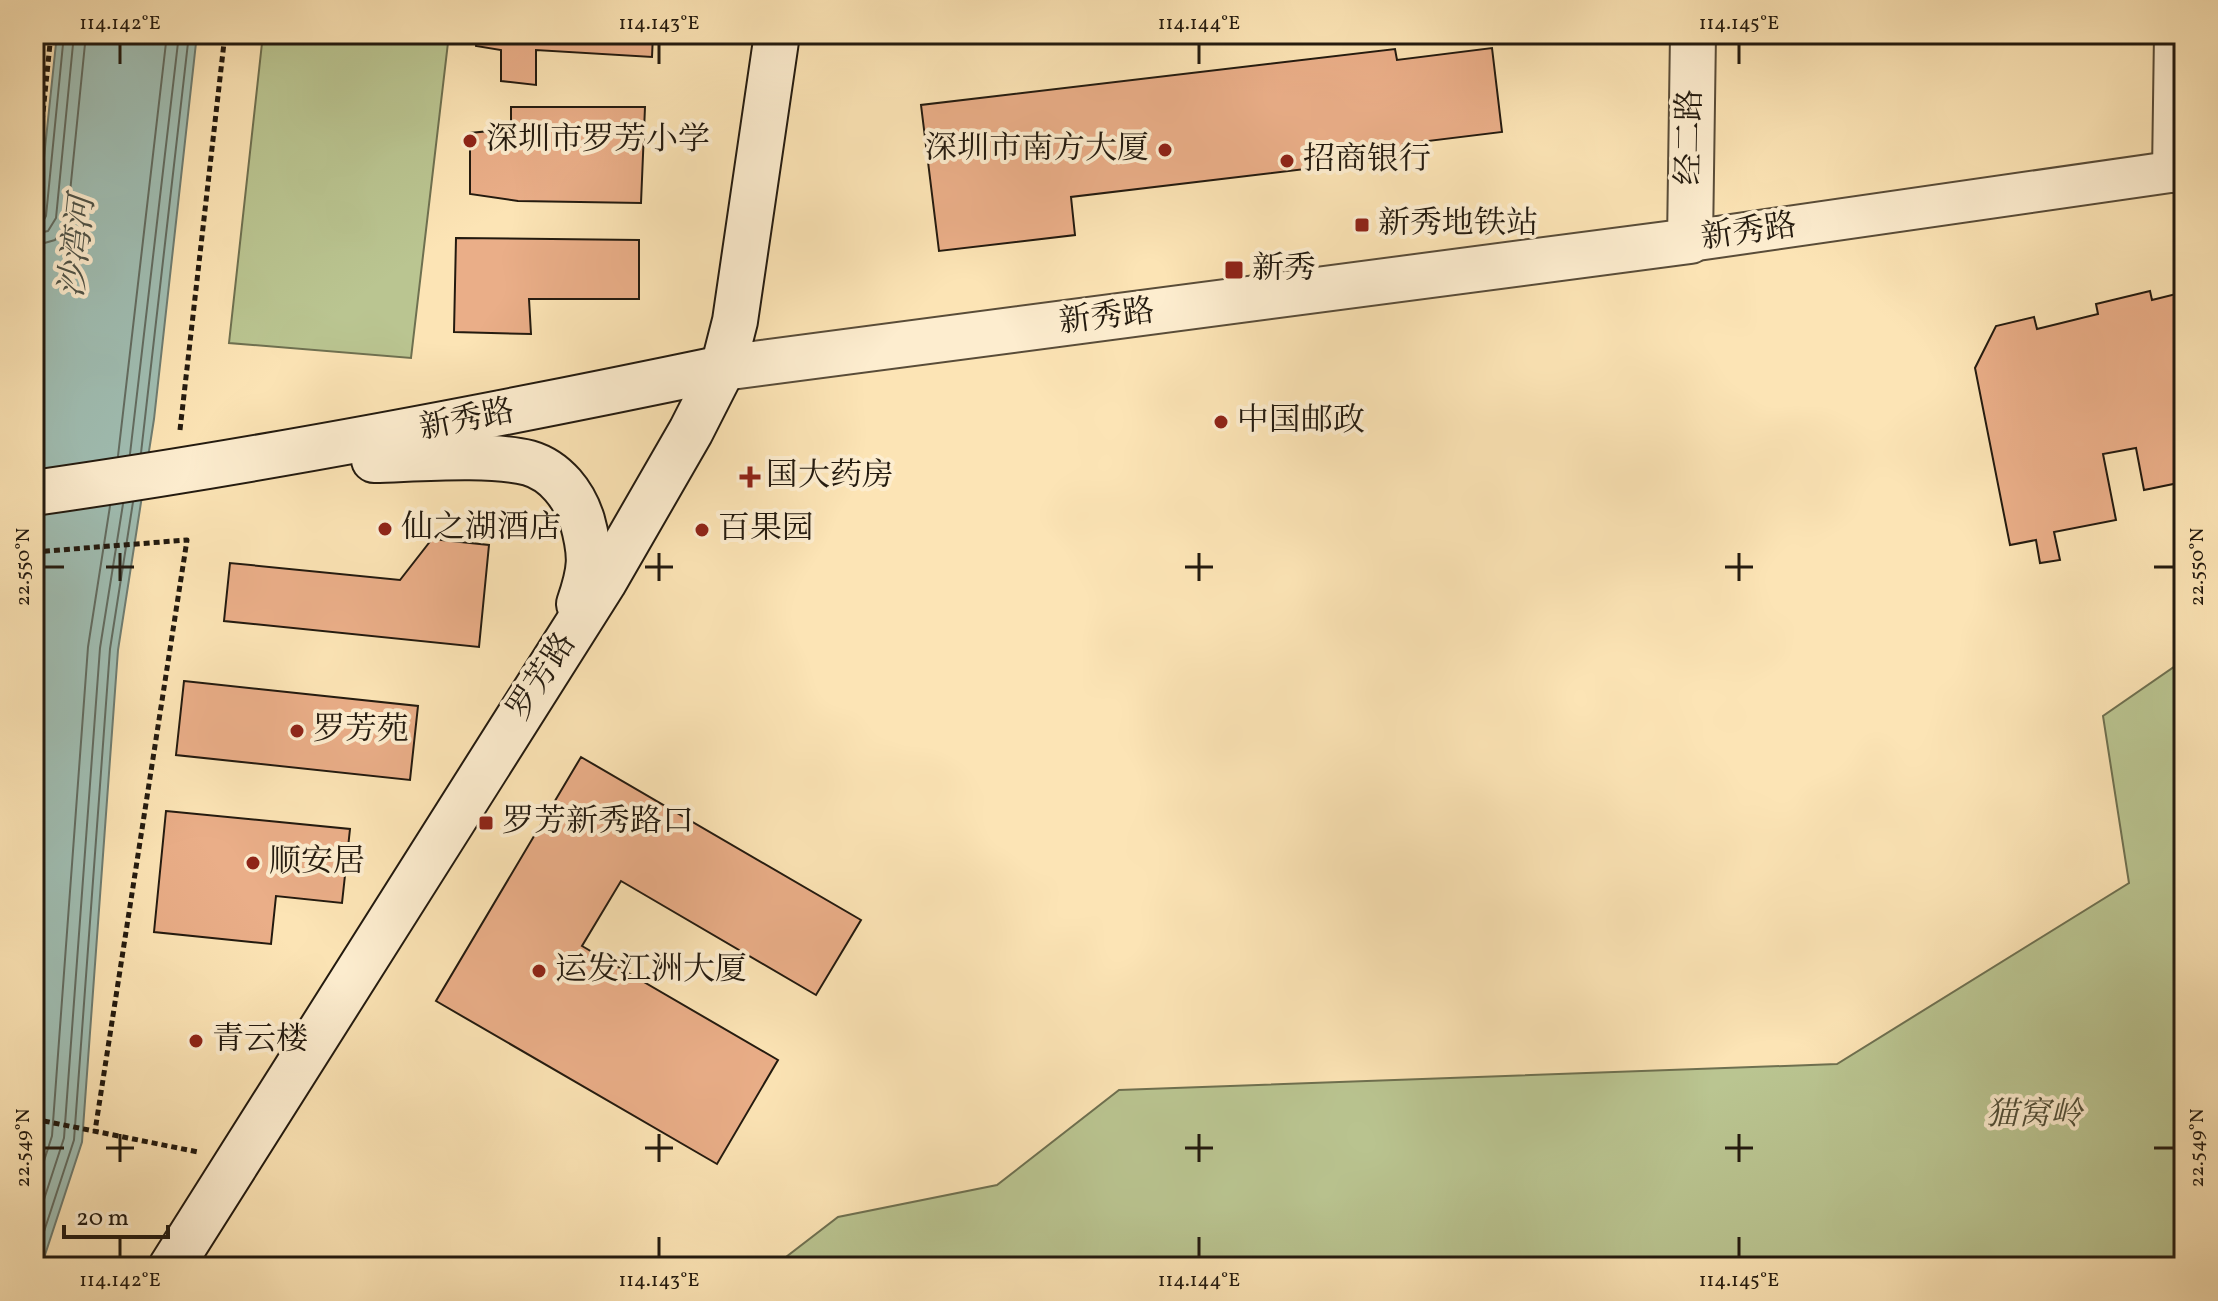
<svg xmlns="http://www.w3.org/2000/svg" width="2218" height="1301" viewBox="0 0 2218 1301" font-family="Vollkorn,'Noto Serif SC',serif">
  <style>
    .green { fill: #bac591; stroke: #6e7050; stroke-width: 2 }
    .water { fill: #a0beb3; stroke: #6e7c71; stroke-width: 2 }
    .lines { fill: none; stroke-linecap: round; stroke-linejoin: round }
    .shore { stroke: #626c61; stroke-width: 2 }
    .building { fill: #eaae88; stroke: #231a0f; stroke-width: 2 }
    .minor-casing { stroke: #594c38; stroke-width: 44 }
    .tertiary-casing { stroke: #594c38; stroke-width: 48 }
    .secondary-casing { stroke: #231a0f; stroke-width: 48 }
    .path { stroke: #231a0f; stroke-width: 5; stroke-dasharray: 6 4; stroke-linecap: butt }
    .minor { stroke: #fdedcf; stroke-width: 40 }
    .tertiary { stroke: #fdedcf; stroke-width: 44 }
    .secondary { stroke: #fdedcf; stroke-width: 44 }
    .ticks { fill: none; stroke: #231a0f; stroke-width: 3 }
    .poi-dot { fill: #8f2418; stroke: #fdedcf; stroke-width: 3 }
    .labels { text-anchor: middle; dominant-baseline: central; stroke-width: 8; stroke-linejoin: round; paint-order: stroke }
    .street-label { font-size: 32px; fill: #231a0f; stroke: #fdedcf }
    .poi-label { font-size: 32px; fill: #231a0f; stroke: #fdedcf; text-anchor: start }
    .park-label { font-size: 32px; font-style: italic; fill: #504d36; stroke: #fdedcf }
    .water-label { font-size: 34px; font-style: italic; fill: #4f5348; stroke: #fdedcf }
    .neatline { fill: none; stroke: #231a0f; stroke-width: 3 }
    .ticks-label { font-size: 20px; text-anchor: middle; fill: #231a0f }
  </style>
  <rect width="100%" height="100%" fill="#fce4b5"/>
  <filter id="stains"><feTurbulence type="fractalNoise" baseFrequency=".0025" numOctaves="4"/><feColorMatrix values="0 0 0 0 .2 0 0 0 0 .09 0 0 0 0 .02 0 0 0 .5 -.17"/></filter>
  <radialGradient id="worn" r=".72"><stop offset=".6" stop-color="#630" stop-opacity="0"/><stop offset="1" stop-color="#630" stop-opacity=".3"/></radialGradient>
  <!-- green -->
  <g class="green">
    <path d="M 263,34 L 449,34 L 411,358 L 229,343 Z"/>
    <path d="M 2184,660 L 2184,1267 L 773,1267 L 838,1217 L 997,1185 L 1119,1090 L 1837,1064 L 2129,883 L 2103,716 Z"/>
  </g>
  <!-- water -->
  <path class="water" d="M 57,34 L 197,34 L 154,419 L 118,650 L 82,1142 L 41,1267 L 34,1267 L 34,253 Z"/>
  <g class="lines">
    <!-- shore -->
    <g class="shore">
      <path d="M 34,224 L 42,223 L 46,216 L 64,34"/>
      <path d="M 34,234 L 48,231 L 56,218 L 74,34"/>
      <path d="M 34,246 L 55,240 L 67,222 L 86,34"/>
      <path d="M 141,453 L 189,34"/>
      <path d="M 130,454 L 179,34"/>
      <path d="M 118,456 L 167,34"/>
      <path d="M 34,1192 L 52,1136 L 88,647 L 110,506"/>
      <path d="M 34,1230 L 64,1138 L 100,648 L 123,504"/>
      <path d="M 34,1262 L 74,1140 L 110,649 L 133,502"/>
    </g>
  </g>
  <!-- building -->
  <g class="building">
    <path d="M 476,34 L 653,34 L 652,57 L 536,50 L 536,85 L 501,81 L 501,50 L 476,46 Z"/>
    <path d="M 1492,48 L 1502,132 L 1403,144 L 1405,157 L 1071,197 L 1075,235 L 939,251 L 921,105 L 1395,49 L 1397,60 Z"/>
    <path d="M 511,107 L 645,107 L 641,203 L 518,201 L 470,194 L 470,133 L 511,129 Z"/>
    <path d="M 456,238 L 639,240 L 639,299 L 529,299 L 531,334 L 454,332 Z"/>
    <path d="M 2150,291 L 2152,300 L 2184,292 L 2184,474 L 2178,483 L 2144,490 L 2136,448 L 2103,454 L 2116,520 L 2054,532 L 2060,560 L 2040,563 L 2036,540 L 2010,545 L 1975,368 L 1996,326 L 2034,317 L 2037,329 L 2098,314 L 2096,304 Z"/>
    <path d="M 432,539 L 489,545 L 479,647 L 224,621 L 230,563 L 400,580 Z"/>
    <path d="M 184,681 L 418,706 L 410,780 L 176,755 Z"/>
    <path d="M 581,757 L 861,920 L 816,995 L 621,881 L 582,946 L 778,1060 L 717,1164 L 436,1001 Z"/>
    <path d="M 166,811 L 350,829 L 342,903 L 276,896 L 271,944 L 154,932 Z"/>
  </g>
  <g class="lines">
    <defs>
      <g id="minor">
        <path d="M 2173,172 L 2175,34"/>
        <path d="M 1690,241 L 2184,170"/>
      </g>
      <path id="tertiary" d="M 723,368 L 1690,241 L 1693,34"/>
      <g id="secondary">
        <path d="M 374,460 C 416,459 490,453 529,463 C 556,471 574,495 582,520 C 592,556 591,569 579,604"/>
        <path d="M 34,493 C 265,460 494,416 723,368"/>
        <path d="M 171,1267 L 604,582 L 691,431 L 723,368 L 735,321 L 777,34"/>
      </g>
    </defs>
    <!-- minor casing -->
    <use href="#minor" class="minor-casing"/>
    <!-- tertiary casing -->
    <use href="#tertiary" class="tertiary-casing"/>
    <!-- secondary casing -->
    <use href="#secondary" class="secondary-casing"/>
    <!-- path -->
    <g class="path">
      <path d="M 34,201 L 51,34"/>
      <path d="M 180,430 L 225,34"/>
      <path d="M 34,552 L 187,540 L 95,1131"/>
      <path d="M 34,1119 L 198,1152"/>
    </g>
    <!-- minor -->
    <use href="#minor" class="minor"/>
    <!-- tertiary -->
    <use href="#tertiary" class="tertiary"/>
    <!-- secondary -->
    <use href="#secondary" class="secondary"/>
  </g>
  <!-- ticks -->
  <path class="ticks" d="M 120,44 L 120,64M 659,44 L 659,64M 1199,44 L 1199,64M 1739,44 L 1739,64M 120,553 L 120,581M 659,553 L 659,581M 1199,553 L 1199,581M 1739,553 L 1739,581M 44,567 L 64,567M 106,567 L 134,567M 645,567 L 673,567M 1185,567 L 1213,567M 1725,567 L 1753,567M 2154,567 L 2174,567M 120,1134 L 120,1162M 659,1134 L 659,1162M 1199,1134 L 1199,1162M 1739,1134 L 1739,1162M 44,1148 L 64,1148M 106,1148 L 134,1148M 645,1148 L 673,1148M 1185,1148 L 1213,1148M 1725,1148 L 1753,1148M 2154,1148 L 2174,1148M 120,1237 L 120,1257M 659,1237 L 659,1257M 1199,1237 L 1199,1257M 1739,1237 L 1739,1257"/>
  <!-- markers -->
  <g class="poi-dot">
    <circle cx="470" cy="141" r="8"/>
    <circle cx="1165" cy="150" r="8"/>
    <circle cx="1287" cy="161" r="8"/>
    <rect x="1354" y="217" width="16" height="16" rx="4"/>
    <rect x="1224" y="260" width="20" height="20" rx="4"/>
    <circle cx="1221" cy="422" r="8"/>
    <path d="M746 465h8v8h8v8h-8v8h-8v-8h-8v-8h8z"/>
    <circle cx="385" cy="529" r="8"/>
    <circle cx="702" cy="530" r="8"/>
    <circle cx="297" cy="731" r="8"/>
    <rect x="478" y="815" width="16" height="16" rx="4"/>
    <circle cx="253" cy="863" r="8"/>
    <circle cx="539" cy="971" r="8"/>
    <circle cx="196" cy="1041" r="8"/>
  </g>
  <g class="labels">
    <!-- street labels -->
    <g class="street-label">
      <text transform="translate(1691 137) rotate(-89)">经二路</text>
      <text transform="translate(1749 233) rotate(-8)">新秀路</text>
      <text transform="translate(1107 318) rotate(-7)">新秀路</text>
      <text transform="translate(467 421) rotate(-11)">新秀路</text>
      <text transform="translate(543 677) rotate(-57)">罗芳路</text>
    </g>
    <!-- poi labels -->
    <g class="poi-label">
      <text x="486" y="141">深圳市罗芳小学</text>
      <text x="1149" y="150" text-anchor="end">深圳市南方大厦</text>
      <text x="1303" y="161">招商银行</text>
      <text x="1378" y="225">新秀地铁站</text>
      <text x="1252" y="270">新秀</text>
      <text x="1237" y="422">中国邮政</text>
      <text x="766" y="477">国大药房</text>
      <text x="401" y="529">仙之湖酒店</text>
      <text x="718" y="530">百果园</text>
      <text x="313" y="731">罗芳苑</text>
      <text x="502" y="823">罗芳新秀路口</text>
      <text x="269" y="863">顺安居</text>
      <text x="555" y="971">运发江洲大厦</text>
      <text x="212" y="1041">青云楼</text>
    </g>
    <!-- park labels -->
    <g class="park-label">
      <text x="2034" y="1116">猫窝岭</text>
    </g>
    <!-- water labels -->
    <g class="water-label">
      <text transform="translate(79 247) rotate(-84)">沙湾河</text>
    </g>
  </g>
  <!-- margin -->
  <rect width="2218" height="1301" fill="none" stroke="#fce4b5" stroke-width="88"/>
  <!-- scale -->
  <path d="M64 1225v12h104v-12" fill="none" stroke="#231a0f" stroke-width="4"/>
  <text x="76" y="1225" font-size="24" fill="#231a0f" stroke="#fdedcf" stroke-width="6" paint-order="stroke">20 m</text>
  <rect x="44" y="44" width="2130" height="1213" class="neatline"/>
  <g class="ticks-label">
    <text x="120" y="29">114.142°E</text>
    <text x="659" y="29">114.143°E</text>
    <text x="1199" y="29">114.144°E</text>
    <text x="1739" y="29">114.145°E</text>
    <text transform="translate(22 567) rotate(-90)" y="7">22.550°N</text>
    <text transform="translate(2196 567) rotate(-90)" y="7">22.550°N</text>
    <text transform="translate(22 1148) rotate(-90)" y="7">22.549°N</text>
    <text transform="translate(2196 1148) rotate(-90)" y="7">22.549°N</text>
    <text x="120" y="1286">114.142°E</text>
    <text x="659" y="1286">114.143°E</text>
    <text x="1199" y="1286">114.144°E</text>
    <text x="1739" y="1286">114.145°E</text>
  </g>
  <rect width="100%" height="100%" filter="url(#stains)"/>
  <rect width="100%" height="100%" fill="url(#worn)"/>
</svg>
